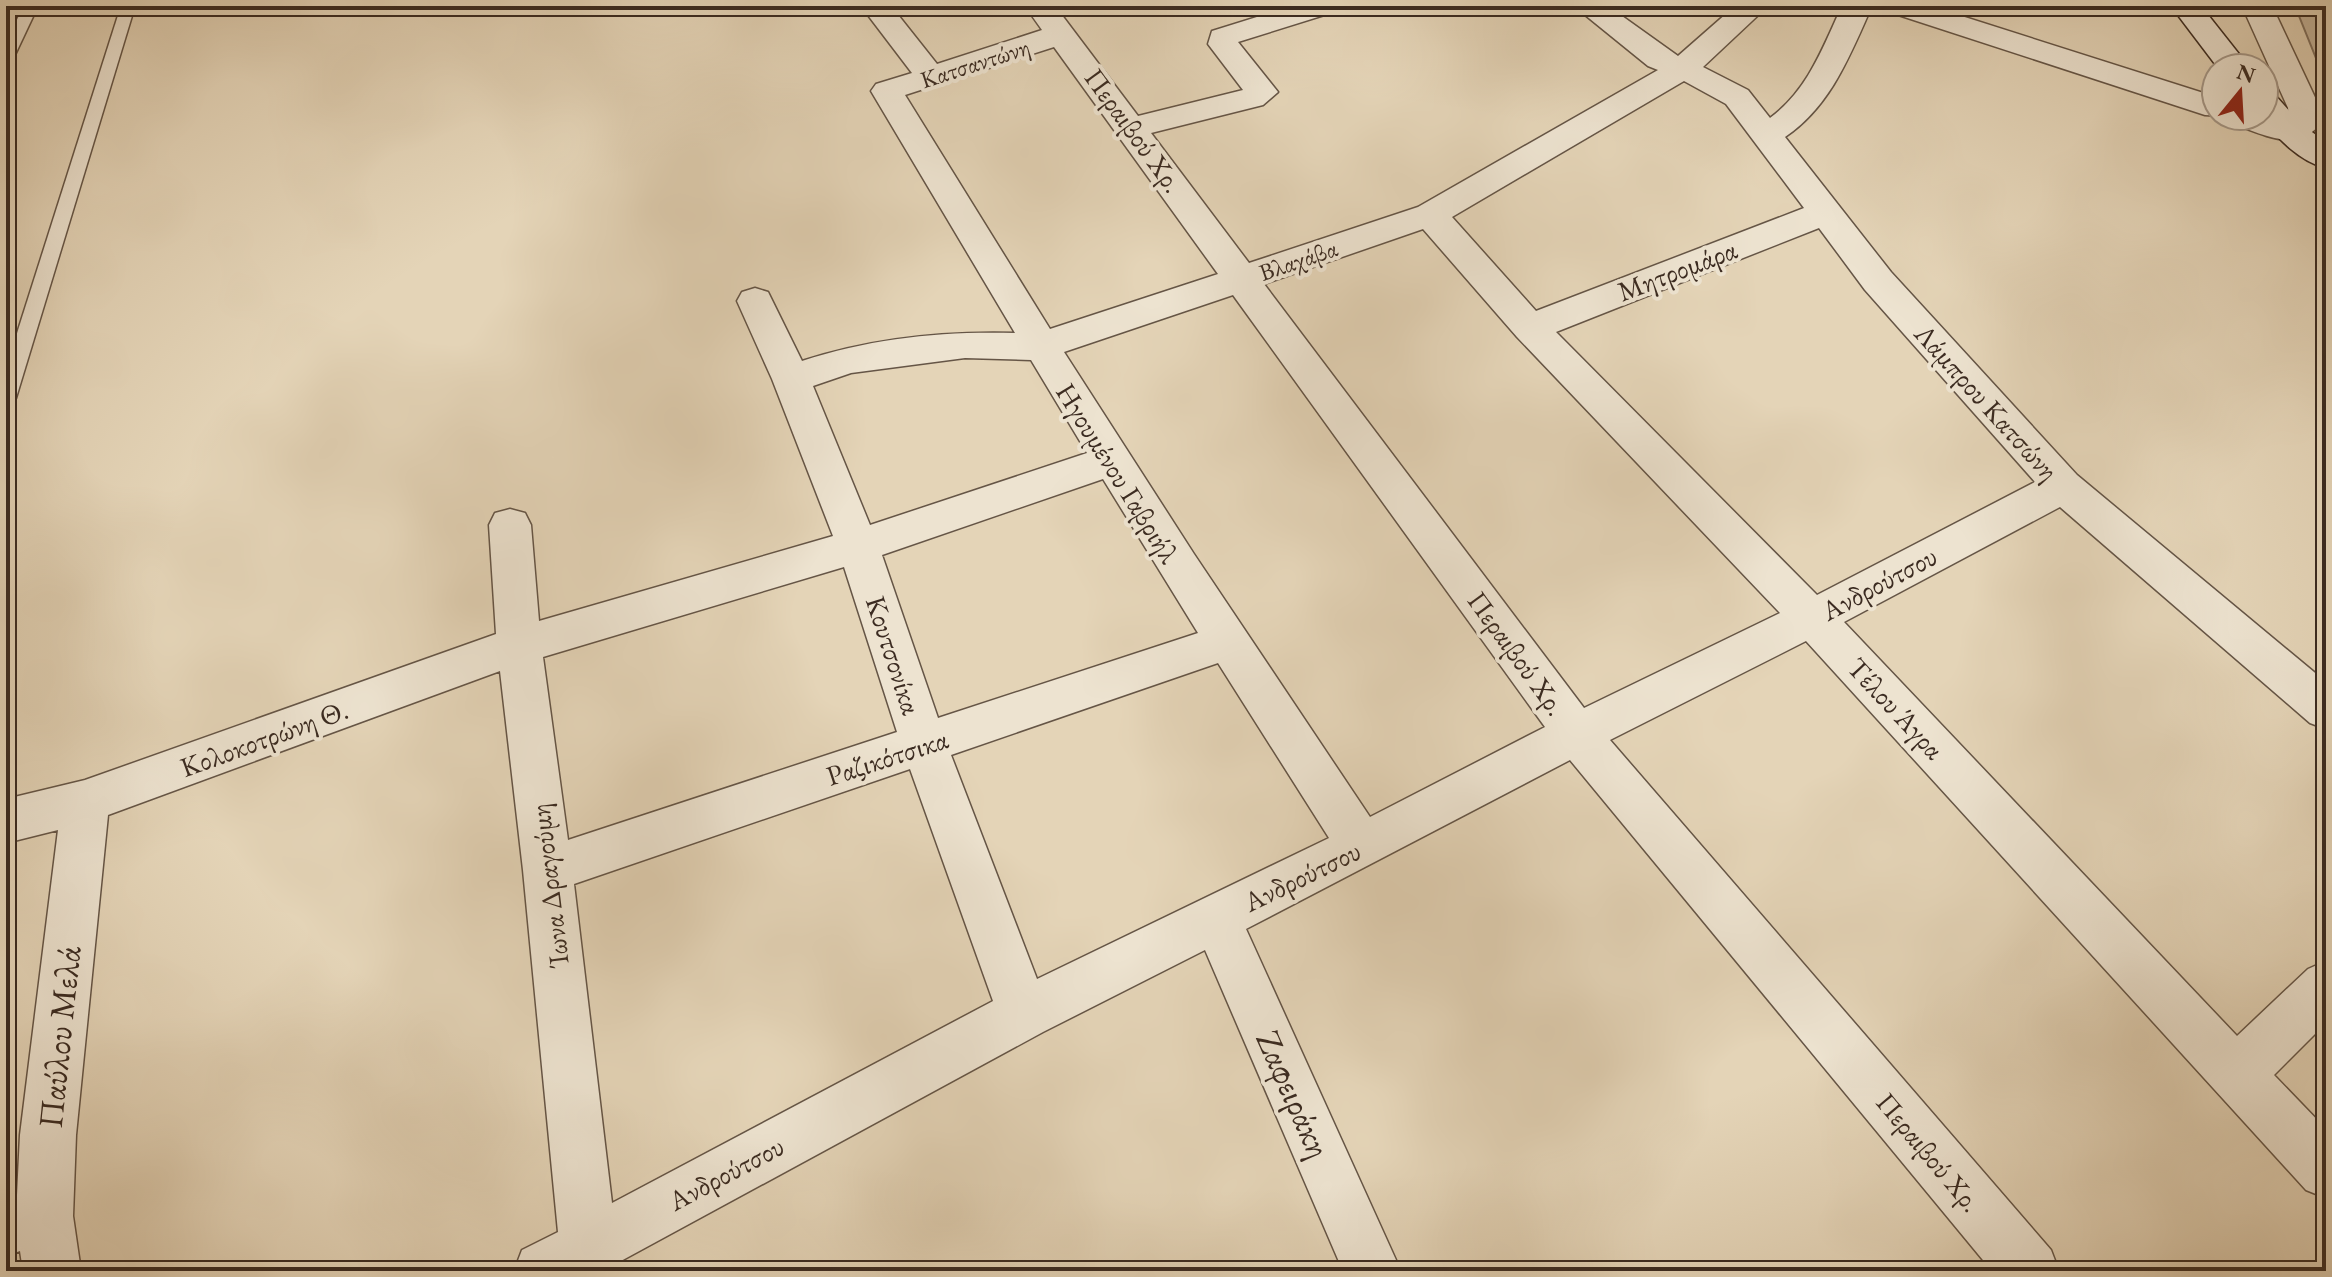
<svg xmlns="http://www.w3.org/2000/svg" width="2332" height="1277" viewBox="0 0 2332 1277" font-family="'EB Garamond',serif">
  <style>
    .green { fill: #c7b79e; stroke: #817160; stroke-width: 2 }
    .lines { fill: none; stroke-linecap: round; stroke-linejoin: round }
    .lane-casing { stroke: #655546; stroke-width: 3 }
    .street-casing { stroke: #655546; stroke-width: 3 }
    .secondary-casing { stroke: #3b2b21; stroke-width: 3 }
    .lane { fill: #ede3d0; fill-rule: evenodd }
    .street { fill: #ede3d0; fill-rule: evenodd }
    .secondary { fill: #ede3d0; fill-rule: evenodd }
    .labels { text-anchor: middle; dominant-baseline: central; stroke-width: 8; stroke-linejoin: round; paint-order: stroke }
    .far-street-label { font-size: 24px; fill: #3b2b21; stroke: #ede3d0 }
    .street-label { font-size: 28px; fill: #3b2b21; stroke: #ede3d0 }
    .near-street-label { font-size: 34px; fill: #3b2b21; stroke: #ede3d0 }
  </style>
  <rect width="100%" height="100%" fill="#e4d4b7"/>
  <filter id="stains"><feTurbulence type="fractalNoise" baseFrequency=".0025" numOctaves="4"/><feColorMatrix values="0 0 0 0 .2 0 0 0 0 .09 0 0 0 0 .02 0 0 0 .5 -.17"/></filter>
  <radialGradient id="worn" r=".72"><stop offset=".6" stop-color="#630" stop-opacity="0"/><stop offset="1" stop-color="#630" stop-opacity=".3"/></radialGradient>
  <!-- green -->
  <path class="green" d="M 2295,6 L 2326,6 L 2326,83 Z"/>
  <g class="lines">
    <defs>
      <g id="lane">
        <path d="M 24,6 L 38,6 L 14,57 L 6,62 L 6,41 Z"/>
        <path d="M 121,6 L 135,6 L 16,398 L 6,405 L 6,368 Z"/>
      </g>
      <g id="street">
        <path d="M 861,6 L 891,6 L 937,64 L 1042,30 L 1025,6 L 1055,6 L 1138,116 L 1243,90 L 1208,44 L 1212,31 L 1292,6 L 1338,6 L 1334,12 L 1238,42 L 1278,92 L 1263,105 L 1151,133 L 1249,263 L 1418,207 L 1658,70 L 1648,66 L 1574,6 L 1608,6 L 1678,56 L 1735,6 L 1768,6 L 1703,67 L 1748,90 L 1770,118 C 1808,90 1823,47 1842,6 L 1872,6 C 1850,55 1831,106 1785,137 L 1891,272 L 2077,475 L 2326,682 L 2326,729 L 2310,723 L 2060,507 L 1844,622 L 2237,1036 L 2308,969 L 2326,961 L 2326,1023 L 2274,1075 L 2326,1129 L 2326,1198 L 2306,1190 L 1806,641 L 1610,740 L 2051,1250 L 2059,1271 L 1992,1271 L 1570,760 L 1246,929 L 1401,1271 L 1343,1271 L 1205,950 L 1043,1032 L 608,1268 L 602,1271 L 514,1271 L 522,1250 L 558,1232 L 523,870 L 500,671 L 108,815 L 76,1135 L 73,1216 L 81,1271 L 23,1271 L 20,1251 L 6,1256 L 6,1198 L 17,1195 L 20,1135 L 58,830 L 6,843 L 6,799 L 85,780 L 496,634 L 489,525 L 495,513 L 510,509 L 525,513 L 531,525 L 539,621 L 833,536 L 772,379 L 737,301 L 742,292 L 755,288 L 768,292 L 802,361 C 872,338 941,331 1015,333 L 871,91 L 876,84 L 912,73 ZM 1054,47 L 1218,274 L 1050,329 L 905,95 ZM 1684,81 L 1726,104 L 1804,208 L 1536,311 L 1452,217 ZM 1819,228 L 1865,290 L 2035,482 L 1817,595 L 1556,332 ZM 1423,229 L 1517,337 L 1780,613 L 1584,708 L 1264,284 ZM 1233,295 L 1545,727 L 1370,817 L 1194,554 L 1064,352 ZM 965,358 L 1031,360 L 1087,453 L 870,525 L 813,386 L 851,373 ZM 1103,479 L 1198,633 L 938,718 L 882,555 ZM 844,567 L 897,732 L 568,840 L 543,657 ZM 1218,663 L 1329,838 L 1037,979 L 951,755 ZM 910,769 L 993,1001 L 612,1203 L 574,884 Z"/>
        <path d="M 1885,6 L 1930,6 L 2216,97 L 2216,116 L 2223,116 L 2205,115 L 1889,12 Z"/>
        <path d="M 2242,6 L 2272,6 L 2320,108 L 2322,121 C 2299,156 2261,133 2230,123 L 2225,116 L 2264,116 L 2264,113 L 2286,120 L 2289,117 L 2288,108 Z"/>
      </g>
      <g id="secondary">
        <path d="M 2171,6 L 2201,6 L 2250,68 L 2218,68 Z"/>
        <path d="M 2264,92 L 2275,95 L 2302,125 L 2326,142 L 2326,168 C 2298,161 2277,137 2259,116 L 2264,116 Z"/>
      </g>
    </defs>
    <!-- lane casing -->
    <use href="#lane" class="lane-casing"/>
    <!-- street casing -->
    <use href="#street" class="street-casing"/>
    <!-- secondary casing -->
    <use href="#secondary" class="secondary-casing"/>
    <!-- lane -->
    <use href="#lane" class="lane"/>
    <!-- street -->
    <use href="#street" class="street"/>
    <!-- secondary -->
    <use href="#secondary" class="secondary"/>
  </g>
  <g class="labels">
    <!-- far-street labels -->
    <g class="far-street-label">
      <text transform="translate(975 63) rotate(-18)">Κατσαντώνη</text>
      <text transform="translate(1298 260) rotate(-19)">Βλαχάβα</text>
    </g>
    <!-- street labels -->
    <g class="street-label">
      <text transform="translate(1134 130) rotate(54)">Περαιβού Χρ.</text>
      <text transform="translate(1677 270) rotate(-21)">Μητρομάρα</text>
      <text transform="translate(1987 402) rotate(48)">Λάμπρου Κατσώνη</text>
      <text transform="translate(1118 473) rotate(58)">Ηγουμένου Γαβριήλ</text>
      <text transform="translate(1879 583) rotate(-28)">Ανδρούτσου</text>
      <text transform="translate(1517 653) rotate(54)">Περαιβού Χρ.</text>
      <text transform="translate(894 655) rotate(72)">Κουτσονίκα</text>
      <text transform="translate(1896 708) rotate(47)">Τέλου Άγρα</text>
      <text transform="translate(264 738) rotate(-20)">Κολοκοτρώνη Θ.</text>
      <text transform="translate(887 757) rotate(-18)">Ραζικότσικα</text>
      <text transform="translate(1302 876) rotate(-26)">Ανδρούτσου</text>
      <text transform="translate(549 886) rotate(-97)">Ίωνα Δραγούμη</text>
      <text transform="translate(1929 1152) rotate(50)">Περαιβού Χρ.</text>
      <text transform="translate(726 1173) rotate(-28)">Ανδρούτσου</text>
    </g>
    <!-- near-street labels -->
    <g class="near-street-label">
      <text transform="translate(59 1037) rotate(-84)">Παύλου Μελά</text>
      <text transform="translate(1294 1094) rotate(66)">Ζαφειράκη</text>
    </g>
  </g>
  <!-- margin -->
  <rect width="2332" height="1277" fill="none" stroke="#e4d4b7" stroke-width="32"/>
  <rect x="8" y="8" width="2316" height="1261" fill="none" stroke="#3b2b21" stroke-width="4"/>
  <rect x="16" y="16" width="2300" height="1245" fill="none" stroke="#3b2b21" stroke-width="2"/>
  <!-- north arrow -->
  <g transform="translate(2240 92) rotate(18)"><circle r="38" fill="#ede3d0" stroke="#a6998a" stroke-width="2"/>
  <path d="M0-6L14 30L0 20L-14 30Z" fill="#8f2418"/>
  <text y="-12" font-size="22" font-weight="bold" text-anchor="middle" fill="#3b2b21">N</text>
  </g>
  <rect width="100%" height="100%" filter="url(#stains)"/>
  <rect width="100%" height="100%" fill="url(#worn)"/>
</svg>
